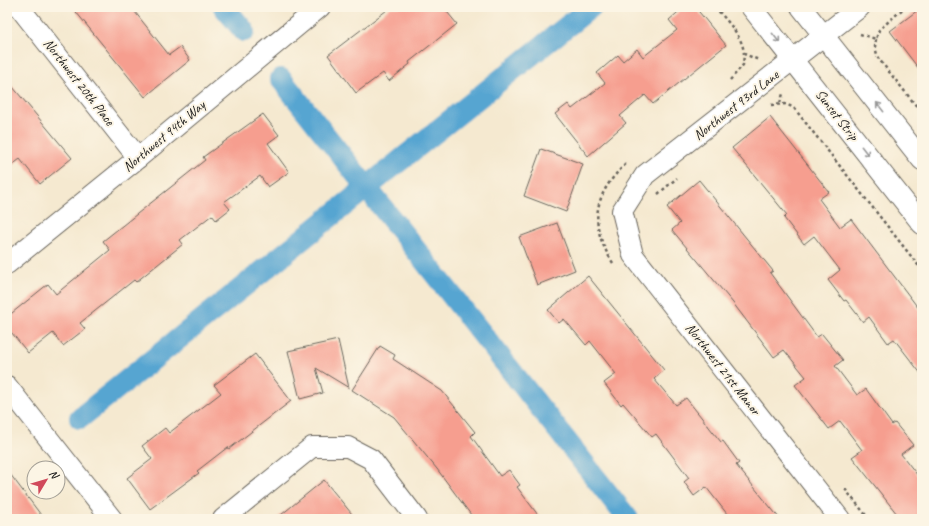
<svg xmlns="http://www.w3.org/2000/svg" width="929" height="526" viewBox="0 0 929 526" font-family="Caveat,sans-serif">
  <style>
    .lines { fill: none; stroke-linecap: round; stroke-linejoin: round }
    .canal { stroke: #57a5d1; stroke-width: 22 }
    .building { fill: #f69e8f }
    .minor-casing { stroke: #68645b; stroke-width: 22 }
    .path { stroke: #68645b; stroke-width: 2.5; stroke-dasharray: 3 3; stroke-linecap: butt }
    .minor { stroke: #fff; stroke-width: 20 }
    .oneway { stroke: #999 }
    .labels { text-anchor: middle; dominant-baseline: central; stroke-width: 4; stroke-linejoin: round; paint-order: stroke }
    .street-label { font-size: 14px; fill: #1c1c1c; stroke: #fcf5e5 }
  </style>
  <rect width="100%" height="100%" fill="#fcf5e5"/>
  <filter id="ink" filterUnits="userSpaceOnUse"><feTurbulence type="fractalNoise" baseFrequency=".025" numOctaves="2"/><feDisplacementMap in="SourceGraphic" scale="8" xChannelSelector="R" yChannelSelector="G"/><feConvolveMatrix kernelMatrix="1 2 1 2 8 2 1 2 1" color-interpolation-filters="sRGB"/></filter>
  <filter id="wash" filterUnits="userSpaceOnUse"><feTurbulence type="fractalNoise" baseFrequency=".012" numOctaves="4" result="noise"/><feDisplacementMap in="SourceGraphic" scale="16" xChannelSelector="R" yChannelSelector="G"/><feGaussianBlur stdDeviation="0.9" result="paint"/><feColorMatrix in="noise" values="0 0 0 0 0 0 0 0 0 0 0 0 0 0 0 0 0 1.4 0 .05"/><feComposite in="paint" operator="in"/></filter>
  <g filter="url(#wash)">
    <rect width="100%" height="100%" fill="#f5e9d0"/>
    <g class="lines">
      <!-- canal -->
      <g class="canal">
        <path d="M 224,7 L 244,31"/>
        <path d="M 281,79 L 628,519"/>
        <path d="M 80,418 L 591,7"/>
      </g>
    </g>
    <g id="blocks">
      <!-- building -->
      <g class="building">
        <path d="M 72,7 L 131,7 L 169,55 L 180,47 L 190,60 L 145,97 Z"/>
        <path d="M 391,7 L 443,7 L 457,24 L 409,62 L 410,64 L 389,81 L 383,73 L 356,93 L 328,55 Z"/>
        <path d="M 684,7 L 695,7 L 726,45 L 653,104 L 645,95 L 620,116 L 626,123 L 588,156 L 555,114 L 568,104 L 572,109 L 605,83 L 597,73 L 618,55 L 623,61 L 637,49 L 643,57 L 677,30 L 669,20 Z"/>
        <path d="M 922,7 L 922,73 L 890,31 Z"/>
        <path d="M 7,80 L 72,158 L 40,184 L 20,159 L 7,169 Z"/>
        <path d="M 263,114 L 279,135 L 268,143 L 289,172 L 268,187 L 260,176 L 224,202 L 230,209 L 216,220 L 212,215 L 180,240 L 183,244 L 136,282 L 134,280 L 80,323 L 85,329 L 63,346 L 53,333 L 28,353 L 7,327 L 7,317 L 48,284 L 56,294 L 110,250 L 103,241 L 205,160 L 203,157 Z"/>
        <path d="M 770,117 L 829,192 L 819,199 L 840,227 L 851,219 L 922,313 L 922,375 L 894,339 L 888,343 L 869,317 L 863,322 L 846,300 L 844,301 L 828,280 L 840,270 L 814,236 L 804,244 L 784,218 L 787,215 L 732,148 Z"/>
        <path d="M 541,149 L 583,164 L 566,212 L 524,196 Z"/>
        <path d="M 699,180 L 773,271 L 770,273 L 817,337 L 822,334 L 843,360 L 835,366 L 857,395 L 866,389 L 892,425 L 895,423 L 913,445 L 901,454 L 922,481 L 922,519 L 901,519 L 852,457 L 862,450 L 840,421 L 829,429 L 795,385 L 806,377 L 784,350 L 774,357 L 733,303 L 672,230 L 680,223 L 667,207 Z"/>
        <path d="M 557,223 L 575,270 L 537,285 L 519,237 Z"/>
        <path d="M 588,276 L 664,370 L 654,379 L 676,405 L 686,398 L 721,442 L 723,441 L 739,463 L 736,465 L 780,519 L 731,519 L 706,487 L 694,496 L 684,482 L 689,478 L 656,434 L 652,437 L 623,403 L 621,405 L 604,383 L 616,374 L 590,341 L 586,345 L 564,319 L 559,323 L 548,310 Z"/>
        <path d="M 338,340 L 349,388 L 316,368 L 323,393 L 300,399 L 288,351 Z"/>
        <path d="M 380,346 L 395,355 L 393,359 L 442,391 L 475,432 L 471,436 L 500,476 L 509,470 L 520,485 L 517,487 L 541,519 L 474,519 L 437,469 L 394,417 L 352,390 Z"/>
        <path d="M 255,354 L 291,401 L 229,449 L 228,447 L 197,471 L 199,473 L 150,509 L 127,478 L 152,459 L 142,446 L 165,428 L 169,433 L 221,393 L 214,385 Z"/>
        <path d="M 7,470 L 44,519 L 7,519 Z"/>
        <path d="M 324,480 L 356,519 L 276,519 Z"/>
      </g>
    </g>
  </g>
  <g filter="url(#ink)">
    <use href="#blocks" fill-opacity="0" stroke="#68645b" stroke-width="1"/>
    <g class="lines">
      <defs>
        <g id="minor">
          <path d="M 19,7 L 138,158"/>
          <path d="M 751,7 L 922,224"/>
          <path d="M 801,7 L 922,160"/>
          <path d="M 7,264 L 138,158 L 320,7"/>
          <path d="M 7,386 L 112,519"/>
          <path d="M 223,519 L 312,447 L 348,447 L 371,459 L 417,519"/>
          <path d="M 840,519 L 633,255 L 622,211 L 645,175 L 860,7"/>
        </g>
      </defs>
      <!-- minor casing -->
      <use href="#minor" class="minor-casing"/>
      <!-- path -->
      <g class="path">
        <path d="M 715,7 C 726,20 743,36 744,54"/>
        <path d="M 860,34 L 876,39 L 879,30 L 905,7"/>
        <path d="M 876,39 L 875,47 L 878,58 L 922,113"/>
        <path d="M 730,80 L 743,65 L 744,54 L 759,60"/>
        <path d="M 780,103 L 783,94"/>
        <path d="M 771,105 L 786,104 L 794,108 L 922,270"/>
        <path d="M 658,194 L 677,178"/>
        <path d="M 613,263 C 588,224 593,194 627,163"/>
        <path d="M 845,489 L 869,519"/>
      </g>
      <!-- minor -->
      <use href="#minor" class="minor"/>
    </g>
    <!-- one-way arrows -->
    <defs><path id="oneway-shaft" d="M-6 0H5M1.5-3L5.5 0L1.5 3" fill="none" stroke-width="1.6" stroke-linecap="round" stroke-linejoin="round"/></defs>
    <g class="oneway">
      <use href="#oneway-shaft" transform="translate(776 38) rotate(52)"/>
      <use href="#oneway-shaft" transform="translate(880 107) rotate(-128)"/>
      <use href="#oneway-shaft" transform="translate(865 151) rotate(52)"/>
    </g>
  </g>
  <g class="labels">
    <!-- street labels -->
    <g class="street-label">
      <text transform="translate(79 82) rotate(52)">Northwest 20th Place</text>
      <text transform="translate(736 105) rotate(-38)">Northwest 93rd Lane</text>
      <text transform="translate(837 115) rotate(52)">Sunset Strip</text>
      <text transform="translate(164 136) rotate(-40)">Northwest 94th Way</text>
      <text transform="translate(723 369) rotate(52)">Northwest 21st Manor</text>
    </g>
  </g>
  <!-- margin -->
  <rect width="929" height="526" fill="none" stroke="#fcf5e5" stroke-width="24"/>
  <!-- north arrow -->
  <g transform="translate(46 480) rotate(52)"><circle r="19" fill="#fcf5e5" stroke="#a29e95"/>
  <path d="M0-3L7 15L0 10L-7 15Z" fill="#d1495b"/>
  <text y="-6" font-size="11" font-weight="bold" text-anchor="middle" fill="#1c1c1c">N</text>
  </g>
</svg>
